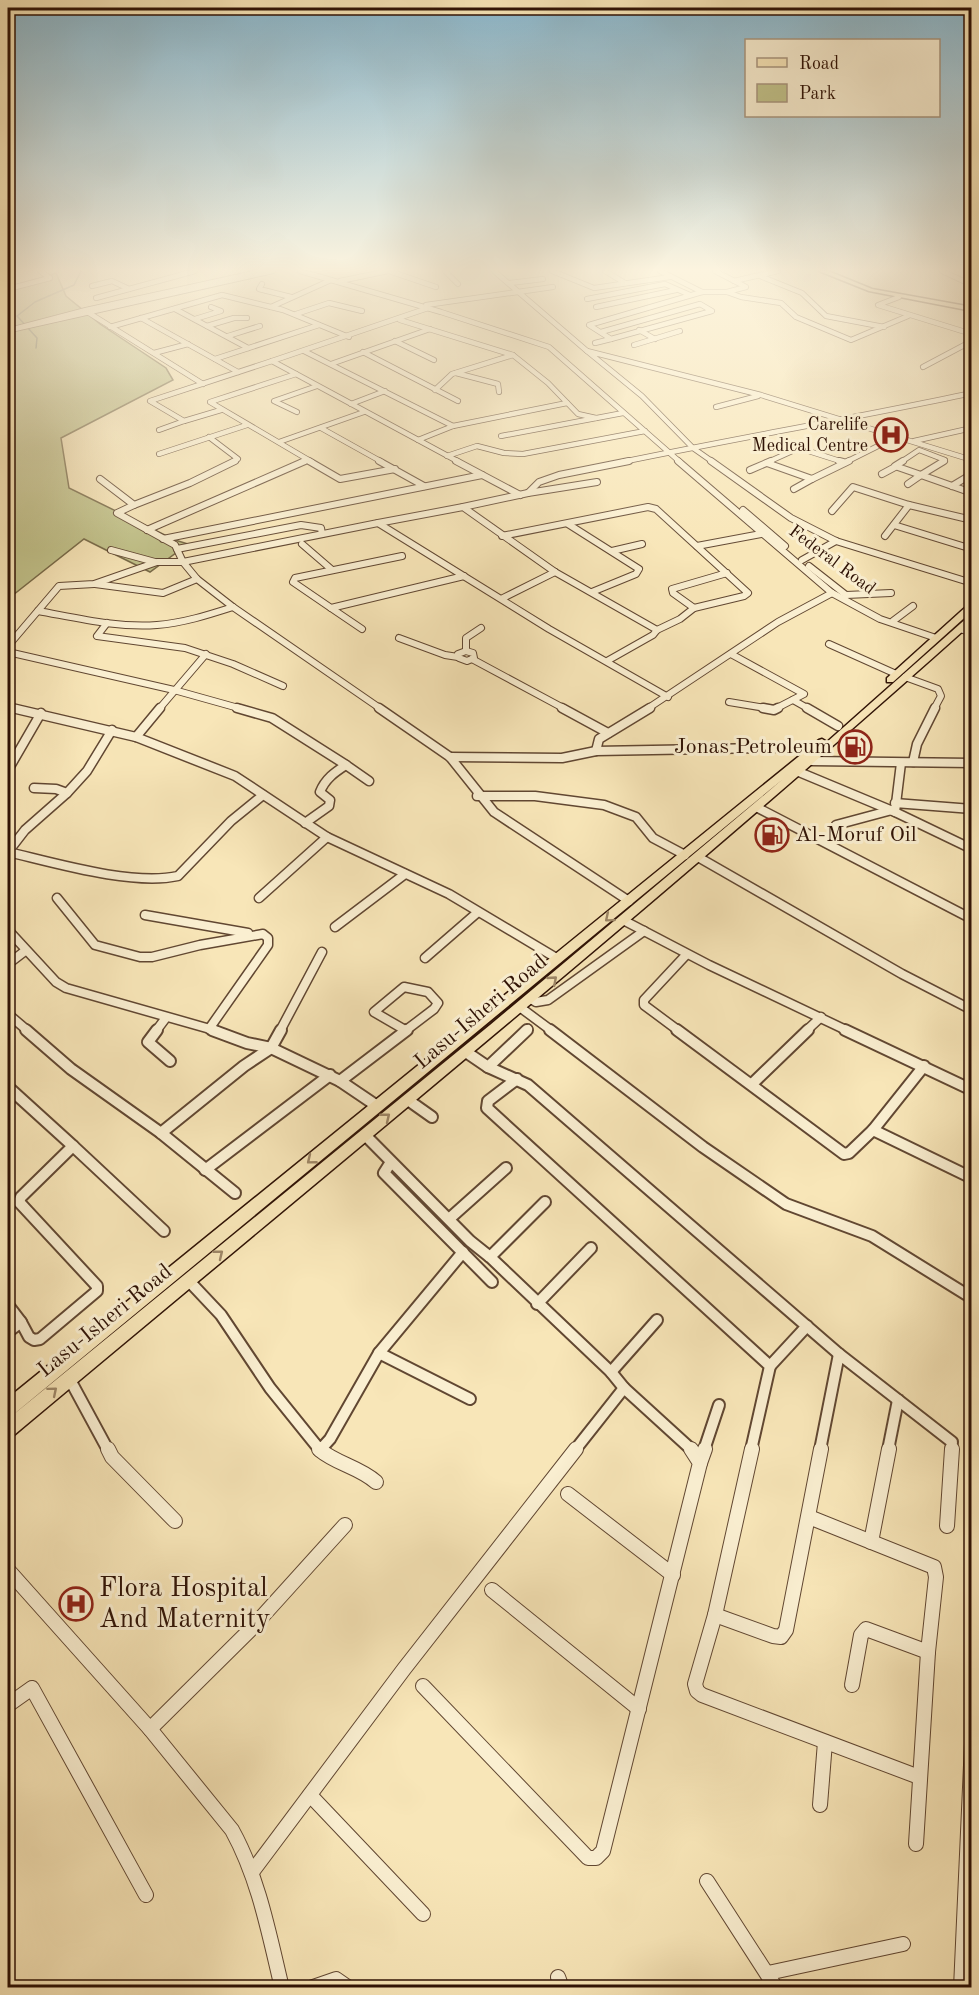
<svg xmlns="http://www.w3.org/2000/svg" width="979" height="1995" viewBox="0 0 979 1995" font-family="'Old Standard TT',serif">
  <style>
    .green { fill: #c2c38b; stroke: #786a48; stroke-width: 1.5 }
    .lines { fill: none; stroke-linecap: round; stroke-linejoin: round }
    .stream { stroke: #727a69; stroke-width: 1.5 }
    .minor-far4-casing { stroke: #614732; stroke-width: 6 }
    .minor-far3-casing { stroke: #614732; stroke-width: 8 }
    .minor-far2-casing { stroke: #614732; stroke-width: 11 }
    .minor-far1-casing { stroke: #614732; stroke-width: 14 }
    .minor-casing { stroke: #614732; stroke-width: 16 }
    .major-casing { stroke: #2f1205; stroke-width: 3 }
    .minor-far4 { stroke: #faefd1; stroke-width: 4.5 }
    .minor-far3 { stroke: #faefd1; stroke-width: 6 }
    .minor-far2 { stroke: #faefd1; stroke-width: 8 }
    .minor-far1 { stroke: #faefd1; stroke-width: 10 }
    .minor { stroke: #faefd1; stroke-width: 14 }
    .major { fill: #f8e6b8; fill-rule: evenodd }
    .oneway { stroke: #9e8767 }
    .labels { text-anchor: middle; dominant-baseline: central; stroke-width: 6; stroke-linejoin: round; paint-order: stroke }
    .far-poi-label { font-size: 18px; fill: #2f1205; stroke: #faefd1; text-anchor: end }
    .far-street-label { font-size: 18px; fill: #2f1205; stroke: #faefd1 }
    .poi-label { font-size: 22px; fill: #2f1205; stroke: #faefd1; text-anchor: end }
    .street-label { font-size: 22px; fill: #2f1205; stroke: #faefd1 }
    .near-poi-label { font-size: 27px; fill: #2f1205; stroke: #faefd1; text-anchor: start }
  </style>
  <rect width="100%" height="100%" fill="#f8e6b8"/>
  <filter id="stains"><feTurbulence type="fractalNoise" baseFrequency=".00333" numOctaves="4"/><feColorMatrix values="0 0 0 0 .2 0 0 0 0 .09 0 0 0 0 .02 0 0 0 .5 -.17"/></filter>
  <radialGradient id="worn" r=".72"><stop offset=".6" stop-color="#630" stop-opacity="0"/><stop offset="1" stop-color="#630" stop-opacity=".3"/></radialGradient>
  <!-- green -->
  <path class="green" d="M 56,273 L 66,296 L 100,324 L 166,368 L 173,380 L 61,438 L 69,488 L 175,540 L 188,544 L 150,572 L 84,539 L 8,599 L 8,301 L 12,299 L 10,287 Z"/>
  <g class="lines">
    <!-- stream -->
    <path class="stream" d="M 36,348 L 37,338 L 17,316 L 35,302 L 74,285 L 81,271"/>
    <defs>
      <g id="minor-far4">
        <path d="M 263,271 L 86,310 L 10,330 L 273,271"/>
        <path d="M 300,271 L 441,312 L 549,347 L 680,462"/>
        <path d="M 389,271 L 436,287"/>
        <path d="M 445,271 L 458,284"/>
        <path d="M 494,271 L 587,351"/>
        <path d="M 552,271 L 594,288 L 670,277"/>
        <path d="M 605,271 L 625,283"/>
        <path d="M 660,271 L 702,292"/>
        <path d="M 942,271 L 972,285"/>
        <path d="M 760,276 L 802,293 L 826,316 L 884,327"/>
        <path d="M 340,281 L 388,271"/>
        <path d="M 734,281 L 778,271"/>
        <path d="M 510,283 L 543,279"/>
        <path d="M 262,284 L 259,289 L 291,297"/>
        <path d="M 92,286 L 112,281 L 129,289"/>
        <path d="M 8,289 L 50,278 L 40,271"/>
        <path d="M 727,292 L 741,297 L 781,303 L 796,317 L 851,340 L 908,316"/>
        <path d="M 899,297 L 878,305 L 972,334"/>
        <path d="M 96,298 L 195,271"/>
        <path d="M 587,299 L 665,284 L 690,295"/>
        <path d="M 426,305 L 553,287"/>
        <path d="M 271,307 L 331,280"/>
        <path d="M 596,307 L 676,290"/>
        <path d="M 428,308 L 272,361 L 459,462"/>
        <path d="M 175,309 L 248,348"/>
        <path d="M 89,313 L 203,384"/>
        <path d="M 296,314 L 329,303 L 362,311"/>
        <path d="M 141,318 L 238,372"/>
        <path d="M 195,319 L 221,311 L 211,307"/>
        <path d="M 400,320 L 513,355 L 548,383 L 578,414 L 596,418"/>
        <path d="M 207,326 L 234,318 L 247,318"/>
        <path d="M 110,327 L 222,295 L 283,310 L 349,337"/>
        <path d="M 639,330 L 655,339"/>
        <path d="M 601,332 L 700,304 L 712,311 L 611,339 L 589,325 L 702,292 L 727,292 L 746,287 L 715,271"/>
        <path d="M 228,336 L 260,326"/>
        <path d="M 395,341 L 434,360"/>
        <path d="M 595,343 L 611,339"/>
        <path d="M 634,345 L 680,331"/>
        <path d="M 304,351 L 453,426 L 567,403"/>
        <path d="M 363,352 L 458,401"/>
        <path d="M 154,353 L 188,344"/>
        <path d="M 215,359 L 319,325"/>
        <path d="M 331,364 L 430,329"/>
        <path d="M 923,367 L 972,341"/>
        <path d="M 456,373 L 498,384 L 499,392"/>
        <path d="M 296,374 L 210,402 L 312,462"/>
        <path d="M 435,390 L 452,374 L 513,355"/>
        <path d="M 351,404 L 385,391"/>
        <path d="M 716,407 L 758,396"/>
        <path d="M 221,410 L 184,421 L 150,401 L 272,361"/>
        <path d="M 297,412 L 274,401 L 317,386"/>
        <path d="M 321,428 L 382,462"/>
        <path d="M 159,430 L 184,421"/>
        <path d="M 501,436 L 623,413"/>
        <path d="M 209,437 L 238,459 L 232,462"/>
        <path d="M 418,440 L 453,426"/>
        <path d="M 914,441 L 972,428"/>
        <path d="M 279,442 L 364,412"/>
        <path d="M 159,454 L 247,425"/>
        <path d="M 447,456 L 477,446 L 504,453 L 523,454 L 645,431"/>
        <path d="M 301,462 L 306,460"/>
        <path d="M 622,462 C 738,438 855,418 972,393"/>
        <path d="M 713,462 L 693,448 L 642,396 L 587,351 L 761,395 L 972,460"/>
        <path d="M 768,462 L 799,448 L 843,462"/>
        <path d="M 846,462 L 898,436"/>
        <path d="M 901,462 L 919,450 L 945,460 L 942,462"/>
      </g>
      <g id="minor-far3">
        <path d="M 309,461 L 340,479 L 395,469"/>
        <path d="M 379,461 L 424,486"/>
        <path d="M 456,461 L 520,495"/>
        <path d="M 678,461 L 832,593 L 880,619 L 936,638"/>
        <path d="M 711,461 L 791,518 L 836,541 L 972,583"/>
        <path d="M 839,461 L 843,462"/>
        <path d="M 903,461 L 895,466 L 921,475"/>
        <path d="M 767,463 L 812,479 L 849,461"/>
        <path d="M 750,470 L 771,461"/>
        <path d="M 882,474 L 895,467"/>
        <path d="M 921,475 L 972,493"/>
        <path d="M 921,475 L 944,461"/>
        <path d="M 100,479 L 134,505 L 190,483 L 235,461"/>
        <path d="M 908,484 L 921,475"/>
        <path d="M 952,486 L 972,474"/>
        <path d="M 794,489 L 812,479"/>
        <path d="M 528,493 L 597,482"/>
        <path d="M 968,506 L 972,504"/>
        <path d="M 463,507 L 528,493 L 539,482 L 559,475 L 629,461"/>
        <path d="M 743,510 L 785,546"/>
        <path d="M 832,511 L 853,487 L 909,505 L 972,520"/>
        <path d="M 378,523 L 183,562 L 197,579 L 233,607 L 381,709"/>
        <path d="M 568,524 L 639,569 L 636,574 L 592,592"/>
        <path d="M 894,525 L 972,549"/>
        <path d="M 147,530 L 305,461"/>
        <path d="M 502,536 L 648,507 L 656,509 L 748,593 L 744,596 L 694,608 L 680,619 L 657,630"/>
        <path d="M 885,536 L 909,505"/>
        <path d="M 163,539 L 482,475"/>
        <path d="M 302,544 L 331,569"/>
        <path d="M 697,546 L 761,534"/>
        <path d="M 177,549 L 301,525 L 321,528 L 322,534"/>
        <path d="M 111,550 L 155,562"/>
        <path d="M 612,551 L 642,544"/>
        <path d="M 402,556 L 295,578 L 293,582 L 331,608 L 464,576"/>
        <path d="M 802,560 L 836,541"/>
        <path d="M 809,566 L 846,595"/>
        <path d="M 95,584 L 163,593 L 197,579"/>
        <path d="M 846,595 L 891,593"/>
        <path d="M 503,598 L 555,572"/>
        <path d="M 331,608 L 362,629"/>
        <path d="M 694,608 L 673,593 L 672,589 L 727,573"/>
        <path d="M 38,611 C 77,618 117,628 157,625 C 183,623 208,615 233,607"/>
        <path d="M 893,621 L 913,606"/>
        <path d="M 107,623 L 97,636 L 185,648 L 233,664 L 283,686"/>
        <path d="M 960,629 L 972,633"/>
        <path d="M 399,638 L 445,655 L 458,657"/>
        <path d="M 829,644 L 896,674"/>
        <path d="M 8,646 L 59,586 L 94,584 L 157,562 L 183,562 L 175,545 L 117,513 L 134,505"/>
        <path d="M 466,651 L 473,653 L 474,658 L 467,661 L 459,658 L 458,654 Z"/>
        <path d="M 466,651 L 466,638 L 481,628"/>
        <path d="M 8,652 L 174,690 L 242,709"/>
        <path d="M 731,654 L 804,694 L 775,709"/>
        <path d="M 472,659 L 565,709"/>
        <path d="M 607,661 L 653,635 L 657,630 L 555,572 L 463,507 L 378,523 L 549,629 L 668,697"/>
        <path d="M 905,677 L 938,689 L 941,696 L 934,709"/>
        <path d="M 793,700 L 809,709"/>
        <path d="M 729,702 L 771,709"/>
        <path d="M 8,707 L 19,709"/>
        <path d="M 159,709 L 206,654"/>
        <path d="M 647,709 L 778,622 L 832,593"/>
      </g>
      <g id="minor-far2">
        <path d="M 12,708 L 136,737 L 235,776 L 327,837 L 449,894 L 558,959"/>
        <path d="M 237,708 L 272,718 L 346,765 C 335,772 325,779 320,792 L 330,800 L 329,806 L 305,823"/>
        <path d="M 379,708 L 450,757 L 494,812 L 629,901"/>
        <path d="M 562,708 L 608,733"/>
        <path d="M 650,708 L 599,739 L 596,751 L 816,747"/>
        <path d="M 763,708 L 774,710 L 778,708"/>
        <path d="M 807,708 L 838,726"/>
        <path d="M 136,737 L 160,708"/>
        <path d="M 450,757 L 562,758 L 596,751"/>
        <path d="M 812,761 L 972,763"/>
        <path d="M 913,762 L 917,744 L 935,708"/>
        <path d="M 901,763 L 895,812 L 972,849"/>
        <path d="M 346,765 L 369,781"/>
        <path d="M 8,770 L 41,713"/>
        <path d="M 799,772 L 895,812"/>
        <path d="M 34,788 L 56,789 L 67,793 L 87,771 L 112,730"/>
        <path d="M 477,796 L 535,796 L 604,805 L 636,817 L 653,838 L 685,855"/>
        <path d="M 895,803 L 972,809"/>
        <path d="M 758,808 L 972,919"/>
        <path d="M 836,825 L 892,810"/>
        <path d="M 8,852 C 55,863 132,886 178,876 L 231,821 L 263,795"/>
        <path d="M 8,852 L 25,830 L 67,793"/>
        <path d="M 698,857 L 902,974 L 972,1010"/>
        <path d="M 57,898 L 95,945 L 140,957 L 152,957 L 200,945 L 263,934 L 268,938 L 268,945 L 209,1029"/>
        <path d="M 259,898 L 327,837"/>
        <path d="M 145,915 L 248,933"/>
        <path d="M 623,920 L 709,965 L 848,1031"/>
        <path d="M 335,927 L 405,874"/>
        <path d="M 8,930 L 56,982 L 66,988 L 217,1031"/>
        <path d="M 425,958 L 478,912"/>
        <path d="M 8,964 L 25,951"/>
        <path d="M 531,999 L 536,1002 L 548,1000 L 644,931"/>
        <path d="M 521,1008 L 552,1031"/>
        <path d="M 8,1014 L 28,1031"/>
        <path d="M 156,1031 L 165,1019"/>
        <path d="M 280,1031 L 322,952"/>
        <path d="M 405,1031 L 434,1009 L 438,1003 L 428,992 L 404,987 L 374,1012 L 405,1030"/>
        <path d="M 525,1031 L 528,1029"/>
        <path d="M 679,1031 L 644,1005 L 644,1000 L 686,955"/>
        <path d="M 806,1031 L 821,1017"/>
      </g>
      <g id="minor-far1">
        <path d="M 26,1030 L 71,1069 L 161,1133 L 235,1193"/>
        <path d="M 157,1030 L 148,1042 L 170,1061"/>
        <path d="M 212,1030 L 247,1043 L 271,1048"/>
        <path d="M 281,1030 L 271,1048 L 340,1081 L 407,1030"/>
        <path d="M 550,1030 L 703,1147 L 786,1204 L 872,1236 L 972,1298"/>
        <path d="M 677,1030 L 844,1154 L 849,1153 L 873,1130 L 924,1066"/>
        <path d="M 845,1030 L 972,1090"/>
        <path d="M 466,1052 L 488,1067 L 527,1030"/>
        <path d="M 488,1067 L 528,1085 L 839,1354"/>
        <path d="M 517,1079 L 488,1101 L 487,1108 L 770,1366 L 751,1450"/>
        <path d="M 340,1081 L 377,1106"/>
        <path d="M 752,1084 L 808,1030"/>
        <path d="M 8,1087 L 73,1146 L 21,1197 L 19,1202 L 97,1286 L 97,1291 L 40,1339 L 34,1340 L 29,1337 L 21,1322 L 8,1332"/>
        <path d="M 408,1100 L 432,1117"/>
        <path d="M 873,1130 L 972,1178"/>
        <path d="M 161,1133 L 244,1066 L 271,1048"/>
        <path d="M 365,1135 L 470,1241 L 490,1257 L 611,1372 L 624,1388"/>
        <path d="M 73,1146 L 164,1231"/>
        <path d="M 391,1162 L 384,1173 L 492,1282"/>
        <path d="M 205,1170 L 330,1075"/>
        <path d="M 449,1219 L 506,1168"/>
        <path d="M 490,1257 L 545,1202"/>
        <path d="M 188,1280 L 221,1315 L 270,1388 L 320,1450 L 330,1439 L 379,1353 L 463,1252"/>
        <path d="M 537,1304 L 591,1248"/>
        <path d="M 8,1305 L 21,1322"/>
        <path d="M 379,1353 L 470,1399"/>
        <path d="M 770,1366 L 807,1326"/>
        <path d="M 611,1372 L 657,1320"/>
        <path d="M 69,1378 L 108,1450"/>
        <path d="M 575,1450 L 624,1388 L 692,1450"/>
        <path d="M 704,1450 L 719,1405"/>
        <path d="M 820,1450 L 839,1354 L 952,1442 L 951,1450"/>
        <path d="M 888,1450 L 898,1400"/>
      </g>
      <g id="minor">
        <path d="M 108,1449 L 112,1457 L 175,1521"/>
        <path d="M 319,1449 L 321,1449"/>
        <path d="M 752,1449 L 715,1615 L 695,1684 L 697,1691 L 702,1695 L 919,1777"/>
        <path d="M 320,1450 C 337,1464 359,1467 376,1482"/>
        <path d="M 700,1463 L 705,1449"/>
        <path d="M 568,1494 L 673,1575"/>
        <path d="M 809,1517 L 934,1567 L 936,1577 L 928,1652 L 916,1844"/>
        <path d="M 947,1526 L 952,1449"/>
        <path d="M 871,1542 L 889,1449"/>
        <path d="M 8,1570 L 150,1729 L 232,1830 C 259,1879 269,1934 282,1988"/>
        <path d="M 492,1590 L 639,1709"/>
        <path d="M 715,1615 L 773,1636 L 781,1637 L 786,1630 L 821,1449"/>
        <path d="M 852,1685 L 861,1635 L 866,1629 L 928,1652"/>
        <path d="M 423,1686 L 588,1858 L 596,1858 L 603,1851 L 700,1463 L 691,1449"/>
        <path d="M 8,1705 L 32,1688 L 146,1895"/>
        <path d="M 150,1729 L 250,1630 L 345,1525"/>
        <path d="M 310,1795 L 423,1914"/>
        <path d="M 820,1805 L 825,1742"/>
        <path d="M 252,1872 L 404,1669 L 576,1449"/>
        <path d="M 707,1881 L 776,1988"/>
        <path d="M 768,1973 L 903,1944"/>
        <path d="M 558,1977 L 562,1988"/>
        <path d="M 310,1988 L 336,1979 L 349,1988"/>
        <path d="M 961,1988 L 972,1743"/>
      </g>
      <g id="major">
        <path d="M 819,271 L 828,271 L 872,289 L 972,307 L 972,311 L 869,291 Z"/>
        <path d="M 969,604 L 972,604 L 972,611 L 893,682 L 887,682 L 887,678 Z"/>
        <path d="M 969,616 L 972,616 L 972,623 C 660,902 335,1166 14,1435 L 8,1437 L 8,1419 L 490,1025 L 783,779 L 14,1414 L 8,1416 L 8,1398 L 819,740 L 822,739 L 827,742 Z"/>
      </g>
    </defs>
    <!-- minor-far4 casing -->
    <use href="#minor-far4" class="minor-far4-casing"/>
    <!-- minor-far3 casing -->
    <use href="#minor-far3" class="minor-far3-casing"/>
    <!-- minor-far2 casing -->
    <use href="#minor-far2" class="minor-far2-casing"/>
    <!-- minor-far1 casing -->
    <use href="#minor-far1" class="minor-far1-casing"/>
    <!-- minor casing -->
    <use href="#minor" class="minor-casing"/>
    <!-- major casing -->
    <use href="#major" class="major-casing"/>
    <!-- minor-far4 -->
    <use href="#minor-far4" class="minor-far4"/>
    <!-- minor-far3 -->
    <use href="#minor-far3" class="minor-far3"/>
    <!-- minor-far2 -->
    <use href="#minor-far2" class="minor-far2"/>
    <!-- minor-far1 -->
    <use href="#minor-far1" class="minor-far1"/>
    <!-- minor -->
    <use href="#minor" class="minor"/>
    <!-- major -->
    <use href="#major" class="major"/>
  </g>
  <!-- one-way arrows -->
  <defs><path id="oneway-chevron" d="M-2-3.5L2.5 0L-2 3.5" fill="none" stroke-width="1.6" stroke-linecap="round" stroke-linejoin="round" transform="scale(1.5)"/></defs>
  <g class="oneway">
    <use href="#oneway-chevron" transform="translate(609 918) rotate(140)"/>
    <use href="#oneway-chevron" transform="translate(553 980) rotate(-41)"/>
    <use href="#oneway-chevron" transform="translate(386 1117) rotate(-39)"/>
    <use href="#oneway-chevron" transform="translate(311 1160) rotate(141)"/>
    <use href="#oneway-chevron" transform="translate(219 1254) rotate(-39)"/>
    <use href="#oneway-chevron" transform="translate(53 1391) rotate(-40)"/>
  </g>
  <!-- sky -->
  <linearGradient id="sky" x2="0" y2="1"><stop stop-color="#8ab9d0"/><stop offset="0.49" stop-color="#fcf4df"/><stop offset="1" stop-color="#fcf4df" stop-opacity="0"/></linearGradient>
  <rect width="979" height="551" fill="url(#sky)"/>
  <!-- icons -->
  <defs>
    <symbol id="hospital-ring" viewBox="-11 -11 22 22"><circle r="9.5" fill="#faefd1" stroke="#8f2418" stroke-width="1.5"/><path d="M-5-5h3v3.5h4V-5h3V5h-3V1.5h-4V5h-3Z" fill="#8f2418"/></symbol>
    <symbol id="fuel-ring" viewBox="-11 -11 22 22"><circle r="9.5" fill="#faefd1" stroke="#8f2418" stroke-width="1.5"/><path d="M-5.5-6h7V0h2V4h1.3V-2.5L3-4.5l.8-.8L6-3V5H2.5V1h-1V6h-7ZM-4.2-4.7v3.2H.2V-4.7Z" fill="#8f2418"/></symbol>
  </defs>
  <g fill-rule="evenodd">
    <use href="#hospital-ring" x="872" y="416" width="38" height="38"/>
    <use href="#fuel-ring" x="836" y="728" width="38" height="38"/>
    <use href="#fuel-ring" x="753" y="816" width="38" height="38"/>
    <use href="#hospital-ring" x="57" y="1585" width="38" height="38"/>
  </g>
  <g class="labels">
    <!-- far-poi labels -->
    <g class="far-poi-label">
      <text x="868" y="425">Carelife<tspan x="868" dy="21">Medical Centre</tspan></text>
    </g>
    <!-- far-street labels -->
    <g class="far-street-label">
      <text transform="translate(832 560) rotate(37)">Federal Road</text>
    </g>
    <!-- poi labels -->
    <g class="poi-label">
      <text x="832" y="747">Jonas Petroleum</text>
      <text x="795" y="835" text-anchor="start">Al-Moruf Oil</text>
    </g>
    <!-- street labels -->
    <g class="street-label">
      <text transform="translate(481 1012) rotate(-40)">Lasu-Isheri Road</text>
      <text transform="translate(105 1321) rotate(-39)">Lasu-Isheri Road</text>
    </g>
    <!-- near-poi labels -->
    <g class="near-poi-label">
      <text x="99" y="1588">Flora Hospital<tspan x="99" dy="31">And Maternity</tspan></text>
    </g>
  </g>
  <!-- margin -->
  <rect width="979" height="1995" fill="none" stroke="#f8e6b8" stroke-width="30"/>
  <rect x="9" y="9" width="961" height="1977" fill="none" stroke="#2f1205" stroke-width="3"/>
  <rect x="15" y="15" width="949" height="1965" fill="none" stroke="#2f1205" stroke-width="1.5"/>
  <!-- legend -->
  <rect x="745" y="39" width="195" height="78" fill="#faefd1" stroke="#a9977f" stroke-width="1.5"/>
  <rect x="757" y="58" width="30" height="9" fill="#f8e6b8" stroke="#a9977f" stroke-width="1.5"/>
  <text x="799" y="69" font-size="18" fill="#2f1205">Road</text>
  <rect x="757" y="84" width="30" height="18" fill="#c2c38b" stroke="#a9977f" stroke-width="1.5"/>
  <text x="799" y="99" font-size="18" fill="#2f1205">Park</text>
  <rect width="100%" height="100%" filter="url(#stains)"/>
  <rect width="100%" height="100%" fill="url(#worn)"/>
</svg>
